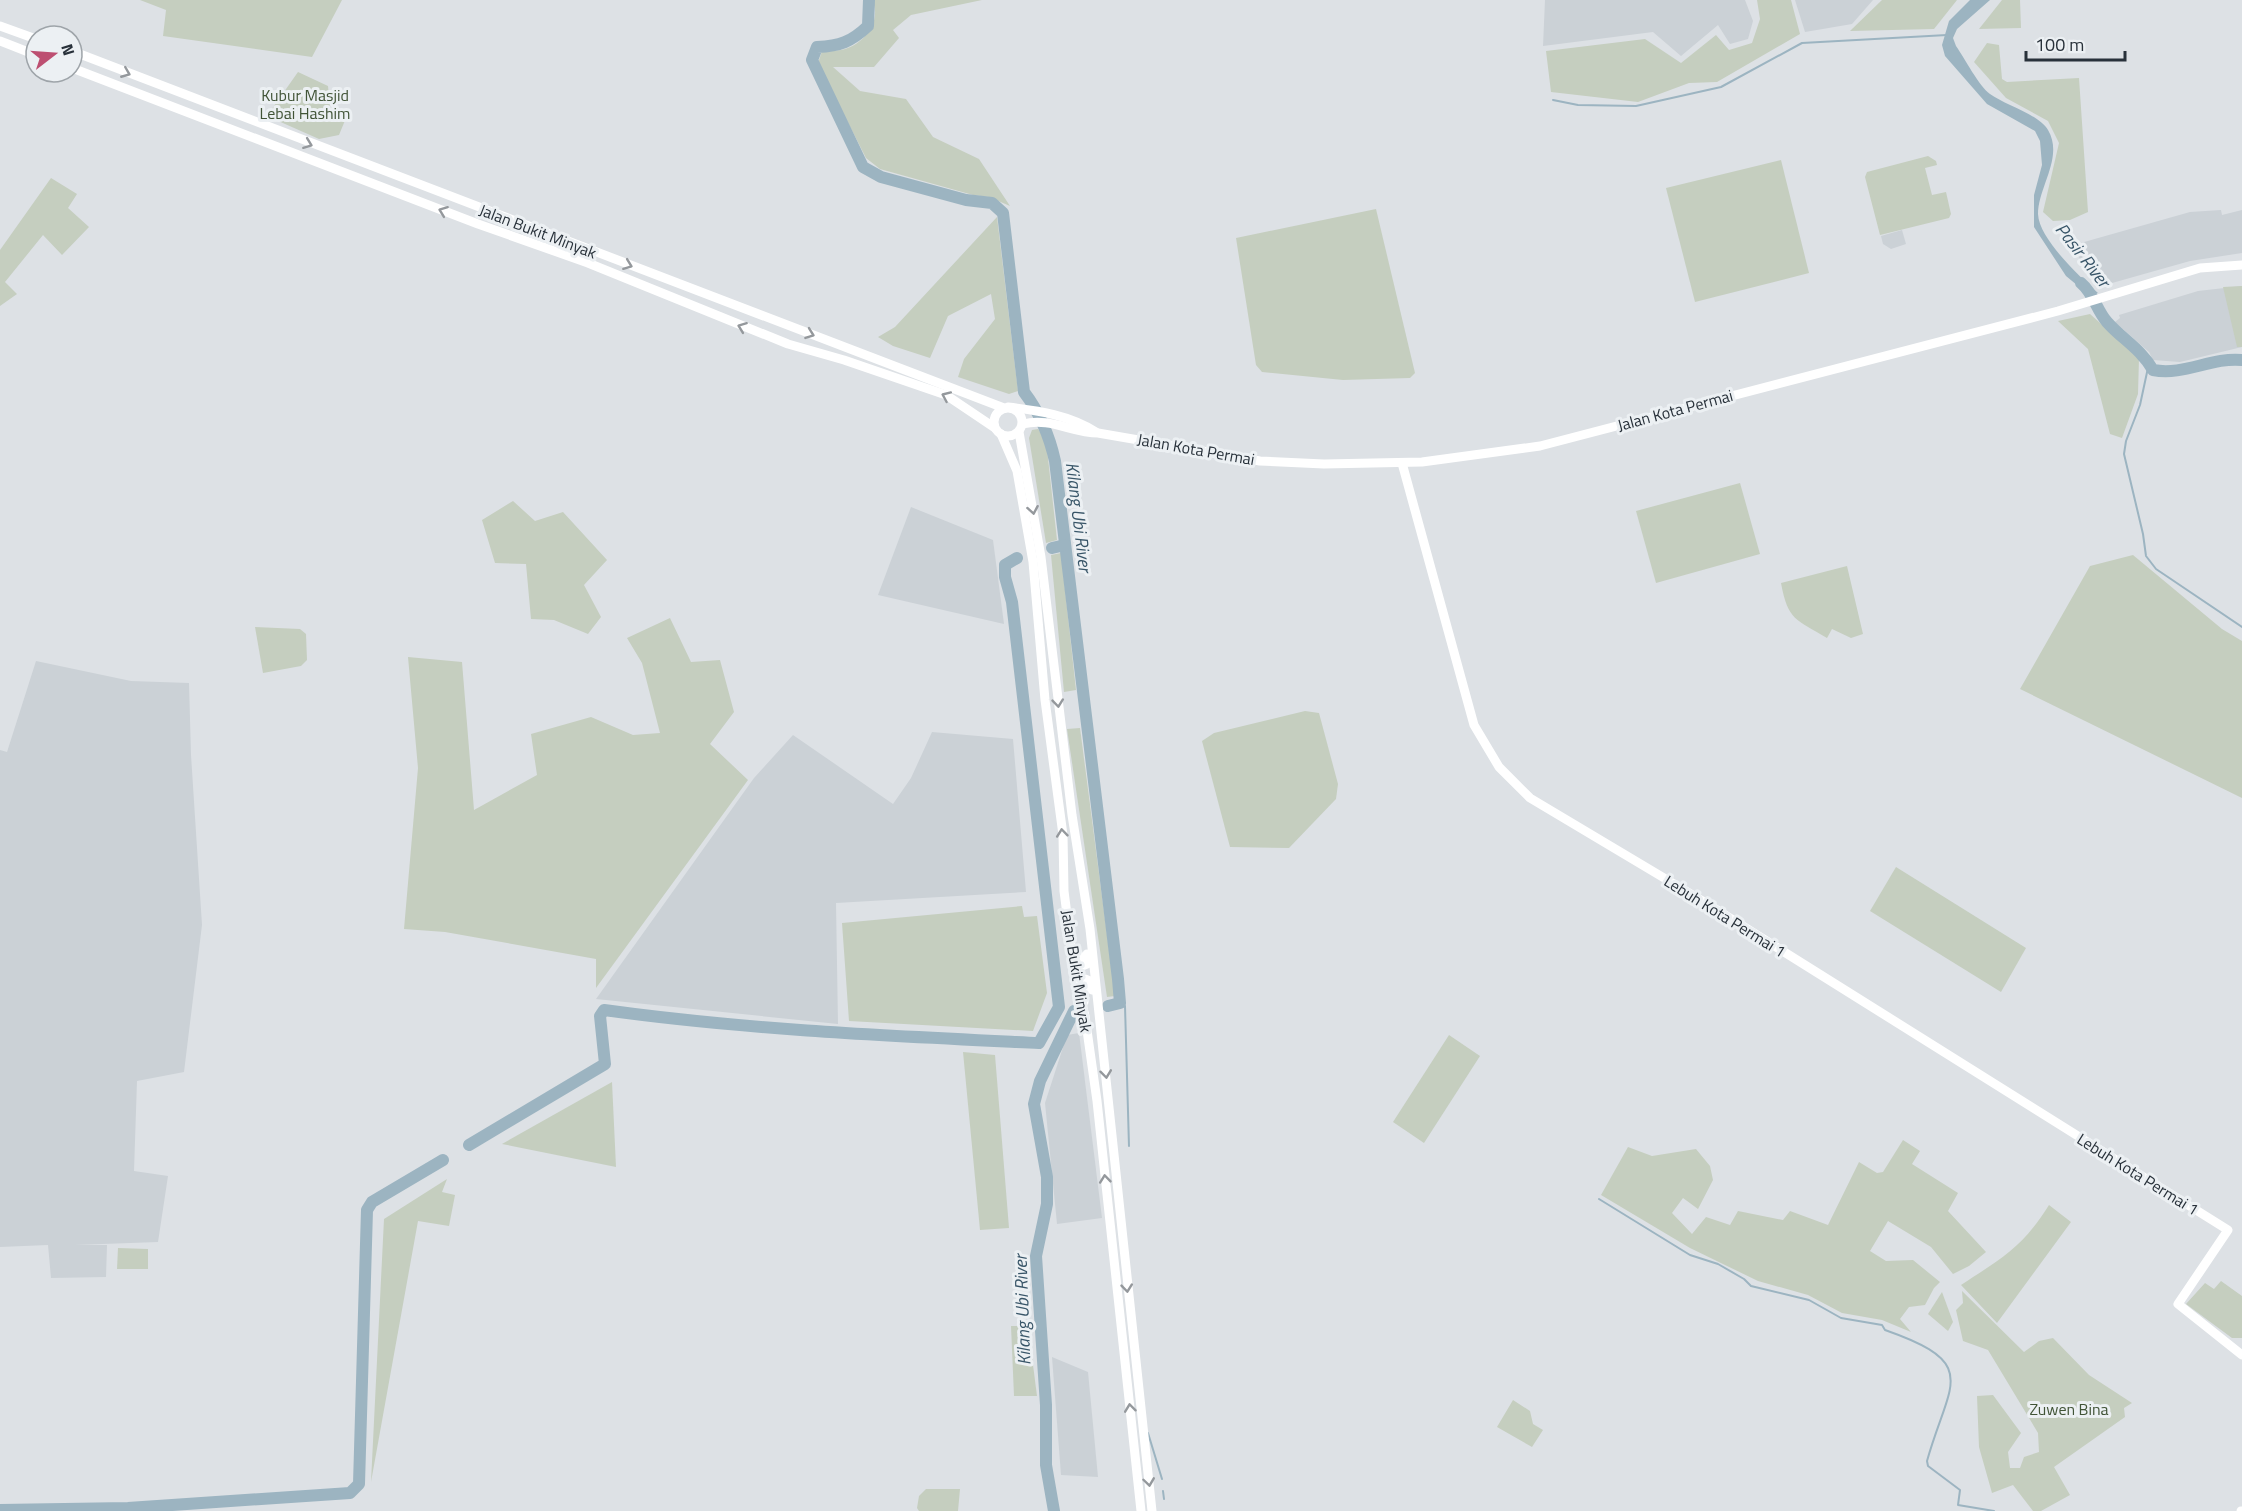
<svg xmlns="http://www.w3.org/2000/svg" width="2242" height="1511" viewBox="0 0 2242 1511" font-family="'Titillium Web',sans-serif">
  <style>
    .built { fill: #cbd1d6 }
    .green { fill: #c5cebf }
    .water { fill: #9cb4c1 }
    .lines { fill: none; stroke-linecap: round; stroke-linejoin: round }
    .stream { stroke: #9cb4c1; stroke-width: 2 }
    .river { stroke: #9cb4c1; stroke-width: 12 }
    .secondary { stroke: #fff; stroke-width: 9 }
    .oneway { stroke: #94989c }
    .labels { text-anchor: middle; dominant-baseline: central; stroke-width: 6; stroke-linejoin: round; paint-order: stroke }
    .park-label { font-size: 16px; fill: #415437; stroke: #ecf0f3 }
    .street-label { font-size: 16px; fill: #28313a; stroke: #ecf0f3 }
    .water-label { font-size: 18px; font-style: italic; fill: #385568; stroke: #ecf0f3 }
  </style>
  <rect width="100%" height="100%" fill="#dde1e5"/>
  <!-- built -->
  <g class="built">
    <path d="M 1545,0 L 1745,0 L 1753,21 L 1748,39 L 1730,44 L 1718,25 L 1681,56 L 1653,32 L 1543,46 Z"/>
    <path d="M 1795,0 L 1873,0 L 1852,24 L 1805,32 Z"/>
    <path d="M 2221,210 L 2222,215 L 2242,210 L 2242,253 L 2190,261 L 2105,285 L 2102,278 L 2089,270 L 2070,246 L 2190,212 Z"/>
    <path d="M 1902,230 L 1906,244 L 1891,249 L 1883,244 L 1881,236 Z"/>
    <path d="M 2242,286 L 2242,347 L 2180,362 L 2153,360 L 2149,352 L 2115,322 L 2120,318 L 2119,315 L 2198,291 Z"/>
    <path d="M 911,507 L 993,540 L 1004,624 L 878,595 Z"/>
    <path d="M 36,661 L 131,681 L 189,683 L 191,755 L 202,925 L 184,1072 L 137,1081 L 134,1171 L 168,1176 L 158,1242 L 75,1245 L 107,1245 L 106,1277 L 51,1278 L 48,1245 L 0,1247 L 0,750 L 7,752 Z"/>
    <path d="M 932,732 L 1013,739 L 1026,892 L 836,903 L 838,1024 L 596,999 L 754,778 L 793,735 L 893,804 L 911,778 Z"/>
    <path d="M 1079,1033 L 1102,1218 L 1057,1224 L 1045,1103 L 1067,1035 Z"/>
    <path d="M 1052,1357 L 1088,1372 L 1098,1477 L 1061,1475 Z"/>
  </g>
  <!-- green -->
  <g class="green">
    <path d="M 140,0 L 342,0 L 312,57 L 163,36 L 166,10 Z"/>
    <path d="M 872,0 L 982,0 L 911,15 L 893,30 L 899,38 L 874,67 L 833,67 L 860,91 L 906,99 L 933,137 L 979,159 L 1010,206 L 989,197 L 973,195 L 880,169 L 866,158 L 818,63 L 822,51 C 828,51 835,51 841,50 C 863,46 883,21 872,0 Z"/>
    <path d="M 1757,0 L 1791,0 L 1800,34 L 1717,82 L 1689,83 L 1638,102 L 1551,92 L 1546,51 L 1645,39 L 1681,63 L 1716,35 L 1729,50 L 1752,43 L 1760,19 Z"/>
    <path d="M 1882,0 L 1957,0 L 1934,29 L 1850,31 Z"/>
    <path d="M 2002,0 L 2020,0 L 2021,28 L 1979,29 Z"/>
    <path d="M 1987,43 L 1999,45 L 2002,79 L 2007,82 L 2079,78 L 2088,212 L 2070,220 L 2053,221 L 2043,212 L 2059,143 L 2048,121 L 2006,98 L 1974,62 Z"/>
    <path d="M 298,72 L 328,86 L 331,118 L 346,118 L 339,135 L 319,139 L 267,116 Z"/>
    <path d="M 1928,156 L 1936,161 L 1937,165 L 1925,168 L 1932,195 L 1946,192 L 1951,214 L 1949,218 L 1880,235 L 1865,177 L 1867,172 Z"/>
    <path d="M 1781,160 L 1809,273 L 1695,302 L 1666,188 Z"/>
    <path d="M 51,178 L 77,194 L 68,208 L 89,227 L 62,255 L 43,235 L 5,282 L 17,294 L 0,306 L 0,250 Z"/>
    <path d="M 1376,209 L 1415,373 L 1410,378 L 1343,380 L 1262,372 L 1256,365 L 1236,238 Z"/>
    <path d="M 997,217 L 1018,391 L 1009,394 L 958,377 L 964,359 L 995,319 L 991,294 L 948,316 L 930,358 L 893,346 L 878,337 L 895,327 Z"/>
    <path d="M 2242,286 L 2242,347 L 2237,347 L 2223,287 Z"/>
    <path d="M 2090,314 L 2139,358 L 2138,394 L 2122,438 L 2110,434 L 2088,349 L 2058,321 Z"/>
    <path d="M 1038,429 L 1046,440 L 1057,540 L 1046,543 L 1029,438 L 1032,430 Z"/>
    <path d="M 1740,483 L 1760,554 L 1656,583 L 1636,511 Z"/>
    <path d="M 513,501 L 535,521 L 563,512 L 607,560 L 584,585 L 601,617 L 588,634 L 554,620 L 531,619 L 526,564 L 495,563 L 482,520 Z"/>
    <path d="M 1061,553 L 1076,690 L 1064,692 L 1051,555 Z"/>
    <path d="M 2133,555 L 2222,629 L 2242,641 L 2242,798 L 2020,689 L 2090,566 Z"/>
    <path d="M 1847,566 L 1863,634 L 1851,638 L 1832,629 L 1827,638 C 1796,619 1788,621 1781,583 Z"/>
    <path d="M 670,618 L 691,662 L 720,660 L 734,712 L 710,744 L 748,780 L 596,988 L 596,959 L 445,932 L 404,929 L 418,768 L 408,657 L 462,662 L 474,810 L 537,775 L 531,734 L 591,717 L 633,735 L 660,733 L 642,663 L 627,638 Z"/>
    <path d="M 255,627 L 300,629 L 306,634 L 307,660 L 301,666 L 263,673 Z"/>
    <path d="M 1305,711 L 1319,713 L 1338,784 L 1336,799 L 1289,848 L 1230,847 L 1202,741 L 1214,733 Z"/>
    <path d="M 1080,728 L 1115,996 L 1107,997 L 1067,729 Z"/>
    <path d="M 1896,867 L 2026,948 L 2001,992 L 1870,911 Z"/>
    <path d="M 1022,906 L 1024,917 L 1037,916 L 1047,993 L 1033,1031 L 849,1021 L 842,923 Z"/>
    <path d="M 1449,1035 L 1480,1056 L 1424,1143 L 1393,1122 Z"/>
    <path d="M 963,1052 L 995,1055 L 1009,1228 L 980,1230 Z"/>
    <path d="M 612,1082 L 616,1167 L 502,1144 Z"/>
    <path d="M 1903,1140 L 1920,1151 L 1912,1164 L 1958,1193 L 1948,1211 L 1986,1252 L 1969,1266 L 1953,1274 L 1931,1247 L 1888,1221 L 1870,1251 L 1886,1261 L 1913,1260 L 1940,1282 L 1934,1288 L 1925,1305 L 1909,1307 L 1900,1319 L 1911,1332 L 1882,1320 L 1842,1313 L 1808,1295 L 1758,1281 L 1690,1248 L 1601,1195 L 1628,1147 L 1652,1156 L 1696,1149 L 1710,1166 L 1713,1180 L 1698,1209 L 1683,1198 L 1672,1213 L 1692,1234 L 1706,1217 L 1730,1225 L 1738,1211 L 1783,1220 L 1790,1211 L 1828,1225 L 1859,1162 L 1877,1173 L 1883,1172 Z"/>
    <path d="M 447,1179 L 442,1192 L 455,1195 L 449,1226 L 418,1221 L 371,1482 L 384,1219 Z"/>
    <path d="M 2049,1205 L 2071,1222 L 1997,1323 L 1961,1285 C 2002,1258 2022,1248 2049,1205 Z"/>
    <path d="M 118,1248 L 148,1249 L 148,1269 L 117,1269 Z"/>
    <path d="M 2221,1281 L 2242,1296 L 2242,1338 L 2232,1338 L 2186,1304 L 2205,1283 L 2214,1289 Z"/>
    <path d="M 1962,1291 L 2024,1352 L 2039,1341 L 2053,1338 L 2089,1375 L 2132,1403 L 2124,1408 L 2125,1417 L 2054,1467 L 2070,1495 L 2041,1511 L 2033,1511 L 2013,1485 L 1992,1493 L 1979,1447 L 1977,1396 L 1993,1395 L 2021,1433 L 2008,1452 L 2010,1468 L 2020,1468 L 2024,1457 L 2039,1452 L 2038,1433 L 1988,1350 L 1963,1341 L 1956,1310 L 1963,1303 Z"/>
    <path d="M 1942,1292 L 1953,1322 L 1948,1331 L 1928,1314 Z"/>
    <path d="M 1011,1326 L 1028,1326 L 1037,1396 L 1014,1396 Z"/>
    <path d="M 1513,1400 L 1530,1411 L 1533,1424 L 1543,1430 L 1532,1447 L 1497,1427 Z"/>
    <path d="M 926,1489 L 960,1489 L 958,1511 L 919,1511 L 917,1508 L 919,1496 Z"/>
  </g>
  <!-- water -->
  <path class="water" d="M 1970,0 L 1990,0 L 1957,29 L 1953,38 L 1956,46 C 1965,59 1979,86 1990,94 C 2005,105 2040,115 2048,130 C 2064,157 2038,187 2038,214 C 2039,239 2080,277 2098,293 L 2089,295 L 2066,276 L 2034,227 L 2034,195 L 2042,165 L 2040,141 L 2035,131 L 1987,104 L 1945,56 L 1942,45 L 1949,21 Z"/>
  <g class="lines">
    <!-- stream -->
    <g class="stream">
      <path d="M 1553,100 L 1578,105 L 1636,106 L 1721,87 L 1802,43 L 1947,35"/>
      <path d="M 2149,363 L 2140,405 L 2126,441 L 2124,454 L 2143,534 L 2146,556 L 2156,569 L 2242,627"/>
      <path d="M 1120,1003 L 1125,1006 L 1129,1146"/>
      <path d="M 1599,1199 L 1690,1255 L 1718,1264 L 1744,1279 L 1751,1286 L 1809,1300 L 1841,1318 L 1882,1325 L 1885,1330 C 1982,1364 1949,1382 1927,1461 L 1928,1466 L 1960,1490 L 1958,1505 L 1994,1511"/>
      <path d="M 1148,1433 L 1162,1479"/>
      <path d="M 1163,1491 L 1164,1499"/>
    </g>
    <!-- river -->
    <g class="river">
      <path d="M 869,0 L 868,26 C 851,42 840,46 817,47 L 812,60 L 863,167 L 881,177 L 966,200 L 992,203 L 1003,213 L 1024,392 C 1040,413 1049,434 1055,461 L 1118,979 L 1120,1003 L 1108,1006"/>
      <path d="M 2081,283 C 2094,294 2096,309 2107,322 C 2122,339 2141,349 2153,370 C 2184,376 2211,357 2242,360"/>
      <path d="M 1052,548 L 1065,545"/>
      <path d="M 469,1145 L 605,1064 L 600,1016 L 604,1010 C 748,1030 893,1036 1039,1043 L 1059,1007 L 1012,602 L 1005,577 L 1005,565 L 1017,558"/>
      <path d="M 0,1510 L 128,1508 L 350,1493 L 359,1484 L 367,1210 L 372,1202 L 443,1160"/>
      <path d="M 1054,1511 L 1046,1465 L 1046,1405 L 1036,1256 L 1047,1204 L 1047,1177 L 1034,1104 L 1040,1081 L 1074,1011"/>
    </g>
    <!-- secondary -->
    <g class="secondary">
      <path d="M 0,26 L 36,39"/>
      <path d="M 0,41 L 36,55"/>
      <path d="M 72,51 L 1004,408"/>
      <path d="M 72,68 L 478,224 L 588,263 L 788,344 L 844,360 L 946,395 L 995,428"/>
      <path d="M 1008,407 C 1040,411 1069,415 1096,432"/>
      <circle cx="1008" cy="422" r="14"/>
      <path d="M 1023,424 C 1050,417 1072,433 1098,433 L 1260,461 L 1324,464 L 1422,462 L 1540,446 L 2058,311 L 2200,268 L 2242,265"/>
      <path d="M 1019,432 L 1041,557 L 1072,815 L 1090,929 L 1152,1511"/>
      <path d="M 1001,434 L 1017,471 L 1033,562 L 1045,700 L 1063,835 L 1064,891 L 1075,978 L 1085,1016 L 1097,1101 L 1141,1511"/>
      <path d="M 1402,463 L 1474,725 L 1499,767 L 1530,798 L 1706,903 L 2228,1230 L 2178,1304 L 2242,1355"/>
      <path d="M 1078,953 L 1082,966 L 1087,964 L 1087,954"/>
      <path d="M 1084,1002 L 1085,979 L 1090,981 L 1092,990"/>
      <path d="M 2241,1511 L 2242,1511"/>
    </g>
  </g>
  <!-- one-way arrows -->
  <defs><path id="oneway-chevron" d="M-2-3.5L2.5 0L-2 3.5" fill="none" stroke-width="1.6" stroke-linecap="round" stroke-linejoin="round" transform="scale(1.5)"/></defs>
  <g class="oneway">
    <use href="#oneway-chevron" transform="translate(126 73) rotate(22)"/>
    <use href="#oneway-chevron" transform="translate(308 144) rotate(21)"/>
    <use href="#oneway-chevron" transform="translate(443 211) rotate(-159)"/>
    <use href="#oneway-chevron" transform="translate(628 265) rotate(21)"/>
    <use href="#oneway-chevron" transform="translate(742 327) rotate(-159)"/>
    <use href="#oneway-chevron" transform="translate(810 334) rotate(20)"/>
    <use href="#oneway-chevron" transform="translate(946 396) rotate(-156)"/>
    <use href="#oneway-chevron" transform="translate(1033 510) rotate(80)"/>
    <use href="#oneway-chevron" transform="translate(1058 703) rotate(84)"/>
    <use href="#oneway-chevron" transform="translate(1062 833) rotate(-96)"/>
    <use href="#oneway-chevron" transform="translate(1106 1074) rotate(83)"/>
    <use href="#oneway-chevron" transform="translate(1105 1179) rotate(-96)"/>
    <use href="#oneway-chevron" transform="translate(1127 1288) rotate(84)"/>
    <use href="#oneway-chevron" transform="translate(1130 1408) rotate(-97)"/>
    <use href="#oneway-chevron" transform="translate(1149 1482) rotate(82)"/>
  </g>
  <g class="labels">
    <!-- park labels -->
    <g class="park-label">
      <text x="305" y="95">Kubur Masjid<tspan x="305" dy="18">Lebai Hashim</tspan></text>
      <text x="2069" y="1409">Zuwen Bina</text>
    </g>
    <!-- street labels -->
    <g class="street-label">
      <text transform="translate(538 231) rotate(21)">Jalan Bukit Minyak</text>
      <text transform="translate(1675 410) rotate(-15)">Jalan Kota Permai</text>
      <text transform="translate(1196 449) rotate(10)">Jalan Kota Permai</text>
      <text transform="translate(1725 916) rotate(32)">Lebuh Kota Permai 1</text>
      <text transform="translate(1077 971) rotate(81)">Jalan Bukit Minyak</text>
      <text transform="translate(2138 1174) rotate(32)">Lebuh Kota Permai 1</text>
    </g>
    <!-- water labels -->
    <g class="water-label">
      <text transform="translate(2083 255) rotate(52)">Pasir River</text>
      <text transform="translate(1079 517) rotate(83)">Kilang Ubi River</text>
      <text transform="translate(1022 1310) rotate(-92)">Kilang Ubi River</text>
    </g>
  </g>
  <!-- north arrow -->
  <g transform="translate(54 54) rotate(73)"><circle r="28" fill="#ecf0f3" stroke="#9ea4a9" stroke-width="1.5"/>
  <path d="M0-4.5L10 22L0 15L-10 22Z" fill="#bd4f71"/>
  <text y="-9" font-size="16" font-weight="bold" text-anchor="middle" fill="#28313a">N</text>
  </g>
  <!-- scale -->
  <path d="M2026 51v9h99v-9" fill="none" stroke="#28313a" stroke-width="3"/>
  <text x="2035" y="51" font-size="18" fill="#28313a" stroke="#ecf0f3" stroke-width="4.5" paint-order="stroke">100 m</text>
</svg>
